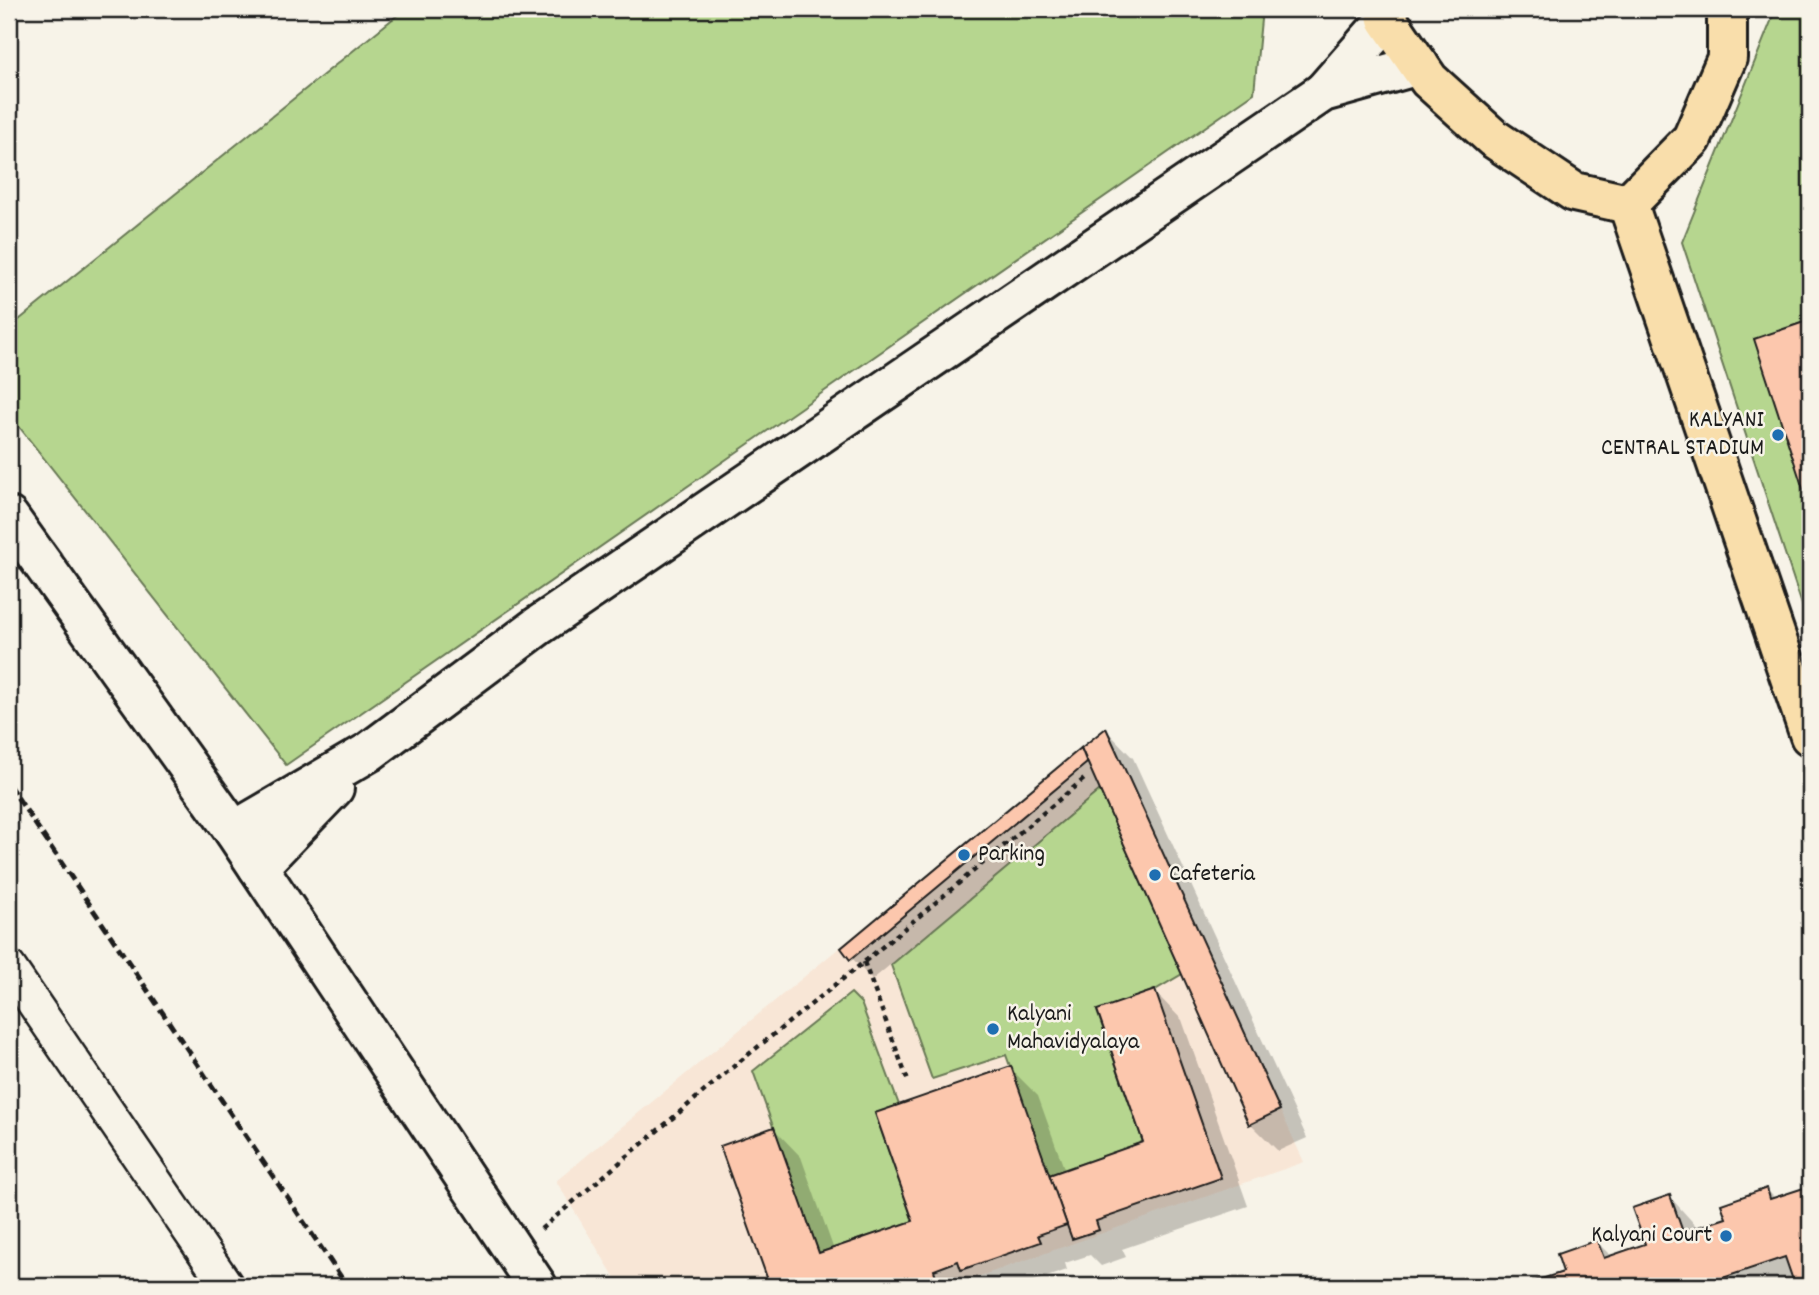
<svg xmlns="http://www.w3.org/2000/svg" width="1819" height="1295" viewBox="0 0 1819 1295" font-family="Dekko,sans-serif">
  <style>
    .built { fill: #f8e6d6 }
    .green { fill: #b6d68f; stroke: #697956; stroke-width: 2 }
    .shadow { fill: #0003 }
    .building { fill: #fcc7ad; stroke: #1c1c1c; stroke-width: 2 }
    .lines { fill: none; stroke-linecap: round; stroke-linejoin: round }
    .street-casing { stroke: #1c1c1c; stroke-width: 37 }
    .secondary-casing { stroke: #1c1c1c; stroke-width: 44 }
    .primary-casing { stroke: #1c1c1c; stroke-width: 44 }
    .path { stroke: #1c1c1c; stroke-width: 4.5; stroke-dasharray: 5 5; stroke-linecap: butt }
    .street { stroke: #f7f3e8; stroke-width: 32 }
    .secondary { stroke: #f7f3e8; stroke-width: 38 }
    .primary { stroke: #f9deab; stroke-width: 38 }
    .rail { stroke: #1c1c1c; stroke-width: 5; stroke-dasharray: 10 5; stroke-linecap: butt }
    .poi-dot { fill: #1f6fb2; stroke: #f7f3e8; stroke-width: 2.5 }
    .labels { text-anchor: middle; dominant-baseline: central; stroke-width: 5; stroke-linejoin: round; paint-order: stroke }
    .poi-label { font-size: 24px; fill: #1c1c1c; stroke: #f7f3e8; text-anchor: start }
  </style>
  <rect width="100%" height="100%" fill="#f7f3e8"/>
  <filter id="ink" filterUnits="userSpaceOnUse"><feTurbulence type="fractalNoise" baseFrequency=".0143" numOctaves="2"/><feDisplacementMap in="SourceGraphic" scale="14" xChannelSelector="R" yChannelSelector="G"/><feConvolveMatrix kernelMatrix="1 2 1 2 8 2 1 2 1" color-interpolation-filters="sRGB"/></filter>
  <g filter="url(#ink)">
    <!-- built -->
    <path class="built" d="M 1106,728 L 1304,1162 L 952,1286 L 620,1286 L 556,1181 Z"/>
    <!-- green -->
    <g class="green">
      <path d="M 405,9 L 1262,9 L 1254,93 L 286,765 L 9,414 L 9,328 Z"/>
      <path d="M 1776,9 L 1810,9 L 1810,629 L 1682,242 Z"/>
      <path d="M 1100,790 L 1182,974 L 1155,990 L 1097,1011 L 1143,1142 L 1049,1175 L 1006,1055 L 932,1079 L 891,965 Z"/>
      <path d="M 851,993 L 861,1003 L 899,1105 L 875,1113 L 913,1221 L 819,1253 L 753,1071 Z"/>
    </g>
    <!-- shadow -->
    <g class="shadow">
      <path d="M 1810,322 L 1810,504 L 1756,341 Z"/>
      <path d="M 1106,730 L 1133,758 L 1307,1138 L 1278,1151 L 1251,1124 L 1101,789 L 872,980 L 843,948 Z"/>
      <path d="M 1155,992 L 1182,1020 L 1248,1206 L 1122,1249 L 1126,1257 L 1101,1266 L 1090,1255 L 1065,1263 L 1067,1270 L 1020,1286 L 772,1286 L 723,1147 L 774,1129 L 801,1157 L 834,1250 L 915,1222 L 1010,1068 L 1038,1096 L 1065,1171 L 1146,1143 Z"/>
      <path d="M 1810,1187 L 1810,1286 L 1525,1286 L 1565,1273 L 1597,1242 L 1612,1257 L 1647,1245 L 1670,1197 L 1699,1229 L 1728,1219 L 1767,1190 L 1776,1199 Z"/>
    </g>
    <!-- building -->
    <g class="building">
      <path d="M 1810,320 L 1810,510 L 1754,339 Z"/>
      <path d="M 1106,728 L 1280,1110 L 1249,1125 L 1081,748 Z"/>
      <path d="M 1081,748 L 1087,763 L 850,960 L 841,948 Z"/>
      <path d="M 1155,990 L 1221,1178 L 1096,1221 L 1099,1230 L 1072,1239 L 1049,1175 L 1143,1142 L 1097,1010 Z"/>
      <path d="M 1011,1066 L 1067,1225 L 1038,1235 L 1041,1242 L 961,1270 L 958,1261 L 934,1270 L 938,1283 L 927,1286 L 770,1286 L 720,1146 L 774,1127 L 819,1253 L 913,1221 L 875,1113 Z"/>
      <path d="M 1810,1186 L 1810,1284 L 1795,1286 L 1785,1257 L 1699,1286 L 1520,1286 L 1563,1272 L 1557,1254 L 1597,1240 L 1604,1258 L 1645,1244 L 1632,1208 L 1670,1195 L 1683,1232 L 1726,1218 L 1721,1204 L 1767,1188 L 1770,1199 Z"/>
    </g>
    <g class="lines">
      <defs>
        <path id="street" d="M 9,967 L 227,1286"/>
        <g id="secondary">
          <path d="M 1323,92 L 1387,19"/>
          <path d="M 9,517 L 234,831 L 537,1286"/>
          <path d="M 234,831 L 369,752 L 538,626 L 1323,92 L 1419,65"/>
          <path d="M 258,867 L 334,788"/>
        </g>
        <g id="primary">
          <path d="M 1385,9 L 1387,19 L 1429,80 L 1493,138 L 1574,192 L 1628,204"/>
          <path d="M 1628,204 L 1810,736"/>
          <path d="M 1628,204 L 1692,139 L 1727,58 L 1727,9"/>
        </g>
      </defs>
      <!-- street casing -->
      <use href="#street" class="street-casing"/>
      <!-- secondary casing -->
      <use href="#secondary" class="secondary-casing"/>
      <!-- primary casing -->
      <use href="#primary" class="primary-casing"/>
      <!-- path -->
      <g class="path">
        <path d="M 864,962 L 908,1081"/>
        <path d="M 541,1229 L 739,1062 L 864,962 L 1084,779"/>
      </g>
      <!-- street -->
      <use href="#street" class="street"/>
      <!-- secondary -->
      <use href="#secondary" class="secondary"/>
      <!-- primary -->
      <use href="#primary" class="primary"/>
      <!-- rail -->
      <path class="rail" d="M 9,785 L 347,1286"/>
    </g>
  </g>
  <!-- markers -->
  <g class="poi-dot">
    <circle cx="1778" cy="435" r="7"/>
    <circle cx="964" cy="855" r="7"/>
    <circle cx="1155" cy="875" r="7"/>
    <circle cx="993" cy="1029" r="7"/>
    <circle cx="1726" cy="1236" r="7"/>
  </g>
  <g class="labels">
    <!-- poi labels -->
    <g class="poi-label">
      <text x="1764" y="421" text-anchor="end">KALYANI<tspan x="1764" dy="28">CENTRAL STADIUM</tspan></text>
      <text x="978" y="855">Parking</text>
      <text x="1169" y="875">Cafeteria</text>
      <text x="1007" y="1015">Kalyani<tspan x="1007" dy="28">Mahavidyalaya</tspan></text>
      <text x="1712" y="1236" text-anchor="end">Kalyani Court</text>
    </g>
  </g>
  <!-- margin -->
  <rect width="1819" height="1295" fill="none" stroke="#f7f3e8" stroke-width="35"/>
  <rect x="18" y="18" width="1784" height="1260" fill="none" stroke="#1c1c1c" stroke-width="2.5" filter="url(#ink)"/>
</svg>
